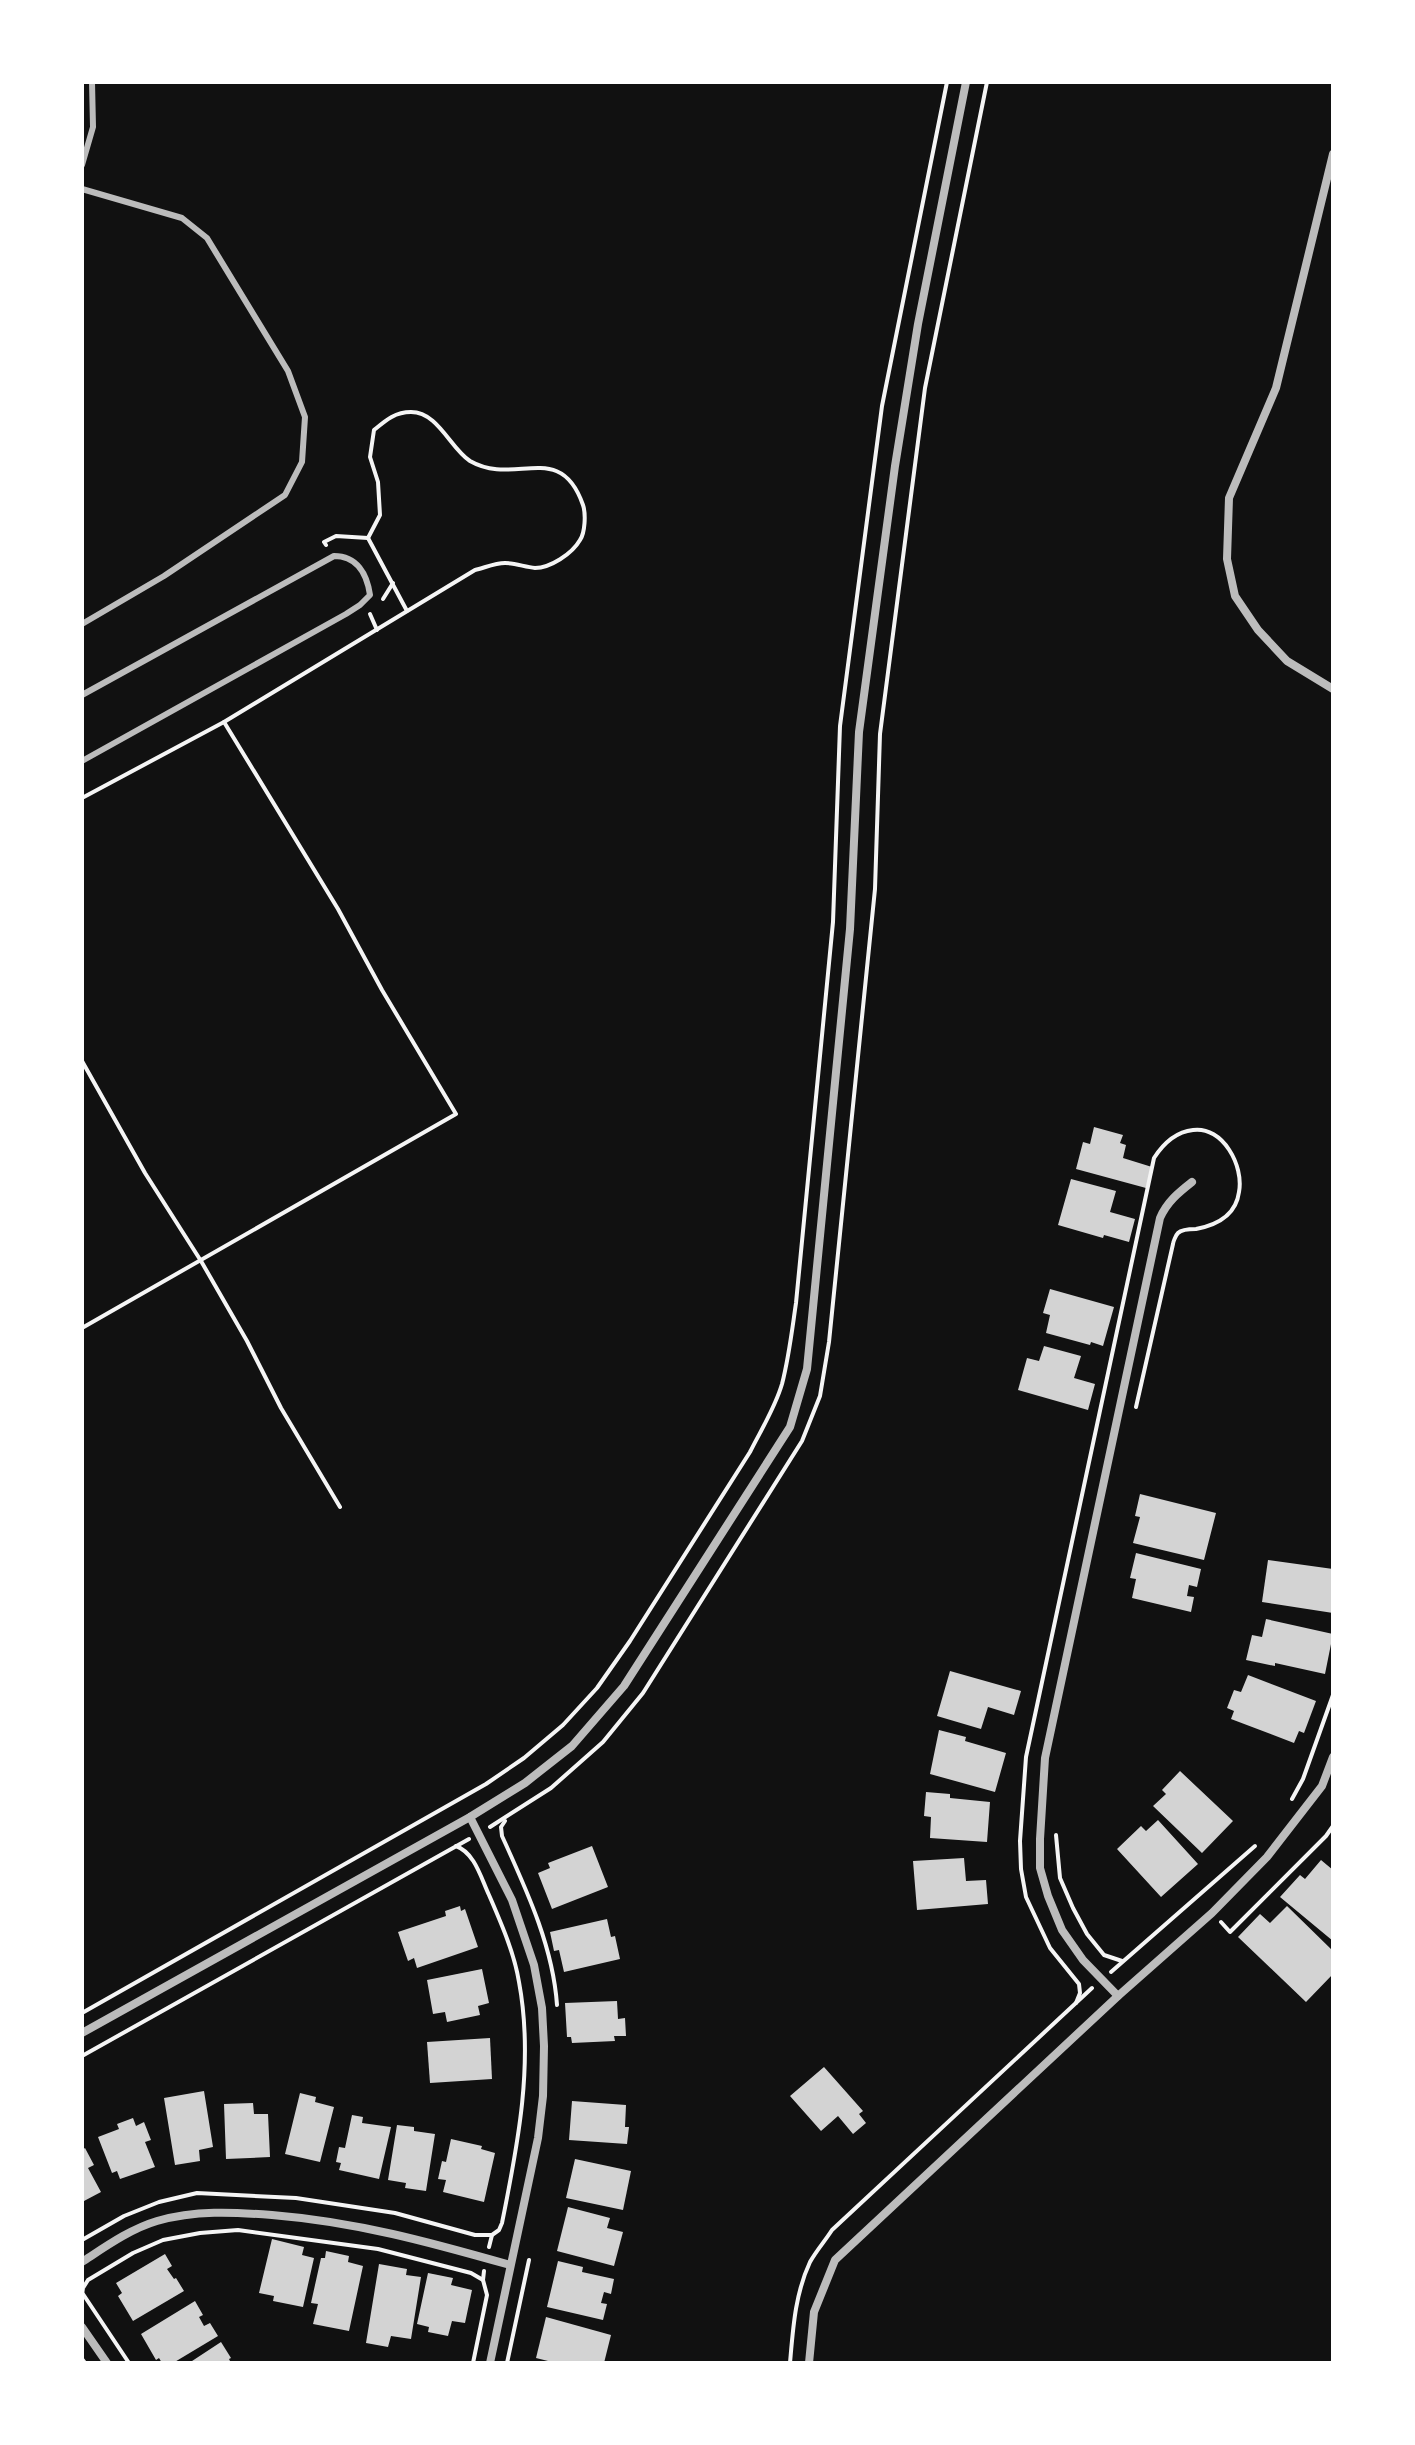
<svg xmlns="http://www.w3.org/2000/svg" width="1415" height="2445" viewBox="0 0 1415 2445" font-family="Montserrat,sans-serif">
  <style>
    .building { fill: #d3d3d3 }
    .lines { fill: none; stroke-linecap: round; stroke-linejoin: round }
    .path { stroke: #f5f5f5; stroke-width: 4 }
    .service { stroke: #bcbcbc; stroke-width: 6 }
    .minor { stroke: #bcbcbc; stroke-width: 8 }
  </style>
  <rect width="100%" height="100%" fill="#111"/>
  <!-- building -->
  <g class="building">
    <path d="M 1094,1127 L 1123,1135 L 1120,1143 L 1126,1145 L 1123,1158 L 1152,1167 L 1146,1188 L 1076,1169 L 1083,1142 L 1090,1144 Z"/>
    <path d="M 1071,1179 L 1116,1191 L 1110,1212 L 1135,1219 L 1129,1242 L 1104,1235 L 1103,1238 L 1058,1225 Z"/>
    <path d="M 1050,1289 L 1114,1307 L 1103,1346 L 1091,1342 L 1090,1345 L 1046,1333 L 1050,1315 L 1043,1313 Z"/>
    <path d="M 1044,1346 L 1081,1356 L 1074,1378 L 1095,1384 L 1088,1410 L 1018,1390 L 1027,1358 L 1039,1361 Z"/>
    <path d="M 1140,1494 L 1216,1513 L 1204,1560 L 1133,1543 L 1140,1517 L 1135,1516 Z"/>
    <path d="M 1136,1553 L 1201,1569 L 1197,1587 L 1189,1585 L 1187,1596 L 1194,1597 L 1191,1612 L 1132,1598 L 1136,1579 L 1130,1578 Z"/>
    <path d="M 1268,1560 L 1333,1569 L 1333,1613 L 1262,1602 Z"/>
    <path d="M 1266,1619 L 1333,1634 L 1325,1674 L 1275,1663 L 1275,1666 L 1246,1660 L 1252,1635 L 1262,1637 Z"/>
    <path d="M 950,1671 L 1021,1691 L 1014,1715 L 988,1707 L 981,1729 L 937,1716 Z"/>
    <path d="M 1248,1675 L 1316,1701 L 1304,1733 L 1299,1731 L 1294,1743 L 1231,1719 L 1234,1711 L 1227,1708 L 1234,1690 L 1241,1692 Z"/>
    <path d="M 939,1730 L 966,1737 L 965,1741 L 1006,1753 L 995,1792 L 930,1774 Z"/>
    <path d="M 1180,1771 L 1233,1821 L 1202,1853 L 1153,1806 L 1166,1794 L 1162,1790 Z"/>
    <path d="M 926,1792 L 950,1794 L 950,1798 L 990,1802 L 987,1842 L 930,1838 L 931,1817 L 924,1816 Z"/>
    <path d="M 1158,1820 L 1198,1864 L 1161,1897 L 1117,1849 L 1141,1826 L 1146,1831 Z"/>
    <path d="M 592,1846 L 608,1887 L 552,1909 L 538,1873 L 550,1868 L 548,1863 Z"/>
    <path d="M 964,1858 L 966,1881 L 986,1880 L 988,1904 L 917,1910 L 913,1861 Z"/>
    <path d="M 1321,1860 L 1333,1870 L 1333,1941 L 1280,1897 L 1300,1875 L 1305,1879 Z"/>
    <path d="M 460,1906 L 461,1911 L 465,1909 L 478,1947 L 417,1968 L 414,1958 L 408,1961 L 398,1932 L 446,1916 L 445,1911 Z"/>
    <path d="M 1287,1906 L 1333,1951 L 1333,1974 L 1306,2002 L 1238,1937 L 1260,1914 L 1270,1923 Z"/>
    <path d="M 607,1919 L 611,1937 L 615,1936 L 620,1959 L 564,1972 L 559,1950 L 554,1951 L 550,1932 Z"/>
    <path d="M 482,1969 L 489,2003 L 478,2006 L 480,2015 L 447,2022 L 445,2012 L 433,2014 L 427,1980 Z"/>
    <path d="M 617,2001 L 618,2019 L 625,2018 L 626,2036 L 614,2036 L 615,2041 L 572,2043 L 571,2037 L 567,2037 L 565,2003 Z"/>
    <path d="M 490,2038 L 492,2079 L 430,2083 L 427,2042 Z"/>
    <path d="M 824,2067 L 863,2111 L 859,2114 L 866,2123 L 853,2134 L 838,2116 L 821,2131 L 790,2096 Z"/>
    <path d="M 204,2091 L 213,2147 L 199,2150 L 200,2161 L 175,2165 L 164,2098 Z"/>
    <path d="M 300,2093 L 316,2097 L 315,2102 L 334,2107 L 320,2162 L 285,2154 Z"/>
    <path d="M 572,2101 L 626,2105 L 625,2127 L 629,2127 L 627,2144 L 569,2140 Z"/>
    <path d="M 253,2103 L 254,2114 L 268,2114 L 270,2157 L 226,2159 L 224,2104 Z"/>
    <path d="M 352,2115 L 363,2117 L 362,2123 L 391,2127 L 379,2179 L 339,2170 L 341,2163 L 336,2162 L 339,2147 L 345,2148 Z"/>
    <path d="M 133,2118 L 136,2126 L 144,2122 L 151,2140 L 145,2142 L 155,2167 L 120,2179 L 117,2171 L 112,2173 L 98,2137 L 119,2129 L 117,2124 Z"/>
    <path d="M 397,2125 L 414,2127 L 414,2131 L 435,2134 L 426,2191 L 405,2188 L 406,2183 L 388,2180 Z"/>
    <path d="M 451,2139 L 482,2146 L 481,2149 L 495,2153 L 484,2202 L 443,2192 L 446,2180 L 438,2179 L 442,2161 L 446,2162 Z"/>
    <path d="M 85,2148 L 94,2165 L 88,2168 L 101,2192 L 84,2201 L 82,2200 L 82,2150 Z"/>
    <path d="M 575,2159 L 631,2171 L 623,2210 L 566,2198 Z"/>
    <path d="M 568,2207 L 610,2218 L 607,2228 L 623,2232 L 614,2266 L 557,2251 Z"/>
    <path d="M 272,2239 L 304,2247 L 302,2255 L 314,2258 L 303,2307 L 273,2301 L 274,2296 L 259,2293 Z"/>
    <path d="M 326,2251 L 349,2256 L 348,2262 L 363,2266 L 349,2331 L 313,2324 L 318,2304 L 311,2303 L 321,2258 L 325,2258 Z"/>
    <path d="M 165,2254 L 172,2266 L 167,2269 L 174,2279 L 176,2278 L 184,2291 L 133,2321 L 118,2296 L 122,2293 L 116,2283 Z"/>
    <path d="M 558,2261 L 583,2267 L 582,2272 L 614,2279 L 611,2294 L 604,2292 L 601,2303 L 607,2304 L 603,2320 L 547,2307 Z"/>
    <path d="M 379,2264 L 407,2269 L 406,2275 L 421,2277 L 411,2339 L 391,2336 L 388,2347 L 366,2343 Z"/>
    <path d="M 428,2273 L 453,2278 L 451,2285 L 472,2290 L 465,2323 L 452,2321 L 448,2336 L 428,2332 L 429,2327 L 417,2324 Z"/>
    <path d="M 195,2301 L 203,2315 L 199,2317 L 204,2326 L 210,2323 L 218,2336 L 173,2363 L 162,2363 L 159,2358 L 156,2360 L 141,2334 Z"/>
    <path d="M 546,2317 L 611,2335 L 604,2363 L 556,2363 L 536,2358 Z"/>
    <path d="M 221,2342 L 231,2358 L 229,2359 L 231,2363 L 189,2363 Z"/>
  </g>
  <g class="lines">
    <!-- path -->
    <g class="path">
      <path d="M 368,538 L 407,611"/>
      <path d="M 383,599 L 393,583"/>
      <path d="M 370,614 L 377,630"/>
      <path d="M 82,798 L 224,722 L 475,570 C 484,568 495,563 505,563 C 515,563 525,567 535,568 C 550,568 572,554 580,540 C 585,533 586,514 583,505 C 560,439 515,487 470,461 C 450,448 438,412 411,412 C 395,412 386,420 374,430 L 370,457 L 378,482 L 380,515 L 368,538 L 336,536 L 324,542 L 326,545"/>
      <path d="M 82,1061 L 145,1173 L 201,1261 L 247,1341 L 281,1408 L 340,1507"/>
      <path d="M 82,1328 L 456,1114 L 382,990 L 338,909 L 224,722"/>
      <path d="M 1292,1799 L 1303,1779 L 1333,1695"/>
      <path d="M 505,1821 L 501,1827 L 502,1836 C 526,1889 553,1946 557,2005"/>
      <path d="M 490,1827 L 551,1788 L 603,1742 L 643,1693 L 802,1441 L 820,1396 L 829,1342 L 875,889 L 880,734 L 925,388 L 987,82"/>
      <path d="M 1056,1835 L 1060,1878 L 1073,1908 L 1087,1934 L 1104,1955 L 1122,1961"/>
      <path d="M 456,1846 C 475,1853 481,1878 489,1895 C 501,1923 514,1952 519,1982 C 534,2062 518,2144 502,2223 L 499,2230 L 492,2235 L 489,2247"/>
      <path d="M 1221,1922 L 1230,1932 L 1326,1836 L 1333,1826"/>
      <path d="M 1111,1972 L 1255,1846"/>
      <path d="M 1076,2003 L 1080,1993 L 1079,1984 L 1050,1948 L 1026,1897 L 1021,1869 L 1020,1841 L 1026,1757 L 1154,1158 C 1163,1144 1175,1132 1193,1130 C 1223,1126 1244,1166 1239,1192 C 1236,1215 1217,1225 1196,1229 C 1190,1229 1182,1229 1178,1233 C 1176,1235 1173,1242 1173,1244 L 1136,1407"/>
      <path d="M 82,2013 L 486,1784 L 524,1758 L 563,1725 L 597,1688 L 630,1641 L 750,1452 C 761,1430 775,1408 782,1384 C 789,1357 792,1330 796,1303 L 833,922 L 840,726 L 882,406 L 947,82"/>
      <path d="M 82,2056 L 469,1839"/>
      <path d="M 82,2240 L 124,2216 L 159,2202 L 197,2193 L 296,2198 L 395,2213 L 475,2235 L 492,2235"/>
      <path d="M 83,2294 L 129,2363"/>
      <path d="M 82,2295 L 83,2288 L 88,2280 L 133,2253 L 163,2240 L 200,2233 L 238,2230 L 378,2249 L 471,2273 L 483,2280"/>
      <path d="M 82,2359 L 85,2363"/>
      <path d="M 473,2363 L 487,2295 L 483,2280 L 484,2271"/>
      <path d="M 507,2363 L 529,2260"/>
      <path d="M 790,2363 C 793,2329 795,2294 810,2262 C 816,2251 825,2241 832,2230 L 1092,1988"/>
    </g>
    <!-- service -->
    <g class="service">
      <path d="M 82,165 L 93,127 L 92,82"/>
      <path d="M 82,189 L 182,218 L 207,238 L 288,371 L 305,417 L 302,462 L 285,495 L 164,576 L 82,624"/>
      <path d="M 82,695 L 334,556 C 357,556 367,574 370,595 L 360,605 L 346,614 L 82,761"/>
    </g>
    <!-- minor -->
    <g class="minor">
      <path d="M 1333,154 L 1276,388 L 1229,498 L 1227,559 L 1235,596 L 1258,630 L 1287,661 L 1333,689"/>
      <path d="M 470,1817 L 512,1900 L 534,1965 L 542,2008 L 544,2046 L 543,2096 L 538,2138 L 490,2363"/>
      <path d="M 1118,1996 L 1083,1960 L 1062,1930 L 1048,1896 L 1040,1868 L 1040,1839 L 1045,1758 L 1160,1218 C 1167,1202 1178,1193 1192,1182"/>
      <path d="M 82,2033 L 470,1817 L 525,1783 L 572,1746 L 624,1686 L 790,1427 L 807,1369 L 850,929 L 859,732 L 895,466 L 918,324 L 966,82"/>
      <path d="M 82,2262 C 105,2247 130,2229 157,2221 C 195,2210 233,2212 272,2215 C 357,2222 429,2242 510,2265"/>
      <path d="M 82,2327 L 107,2363"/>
      <path d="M 809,2363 L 814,2312 L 835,2260 L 1118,1996 L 1212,1913 L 1267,1857 L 1322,1786 L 1333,1757"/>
    </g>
  </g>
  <!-- border -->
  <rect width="1415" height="2445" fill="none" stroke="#ffffff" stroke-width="168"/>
</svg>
